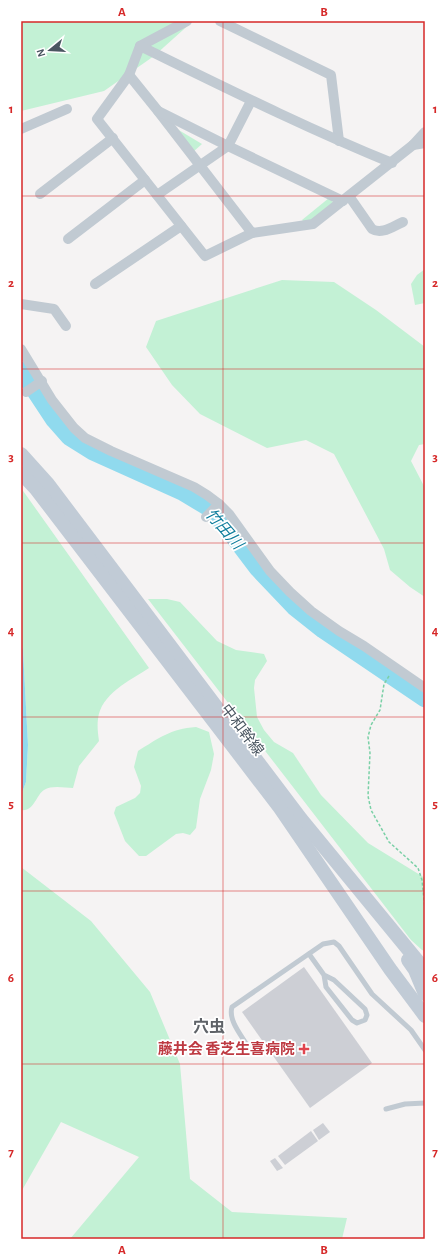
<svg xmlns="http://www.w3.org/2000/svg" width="446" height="1260" viewBox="0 0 446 1260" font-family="'Alegreya Sans','Noto Sans JP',sans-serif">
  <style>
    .green { fill: #c3f1d5 }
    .water { fill: #90daee }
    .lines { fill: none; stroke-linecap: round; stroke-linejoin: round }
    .river { stroke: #90daee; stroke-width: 17 }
    .building { fill: #cdcfd5 }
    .path { stroke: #7ad0a6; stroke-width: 1.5; stroke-dasharray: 3 2; stroke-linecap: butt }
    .lane { stroke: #c1cad2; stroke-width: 5 }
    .street { stroke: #c1cad2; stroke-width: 10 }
    .secondary { stroke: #c1cbd6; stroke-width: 14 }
    .grid { fill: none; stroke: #d62828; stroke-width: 1; stroke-opacity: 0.55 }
    .health-dot { fill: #e0444e; stroke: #fff; stroke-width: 1.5 }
    .labels { text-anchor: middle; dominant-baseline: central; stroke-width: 3.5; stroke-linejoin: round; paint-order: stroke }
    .street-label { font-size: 15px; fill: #4a5661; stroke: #fff }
    .health-label { font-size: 15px; font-weight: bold; fill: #be3a42; stroke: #fff; text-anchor: end }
    .water-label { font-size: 16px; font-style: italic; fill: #0c7c9b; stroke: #fff }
    .neighbourhood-label { font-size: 16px; font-weight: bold; fill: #5f6368; stroke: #fff }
    .neatline { fill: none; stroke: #d62828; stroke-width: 1.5 }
    .grid-label { font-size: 13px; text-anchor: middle; font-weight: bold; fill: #d62828 }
  </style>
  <rect width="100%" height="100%" fill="#f5f3f3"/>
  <!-- green -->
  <g class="green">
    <path d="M 21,21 L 193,21 L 154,56 L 104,91 L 21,111 Z"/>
    <path d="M 172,126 L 202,144 L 193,152 Z"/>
    <path d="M 329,198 L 335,204 L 313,224 L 304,222 L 302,220 Z"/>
    <path d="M 425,269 L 425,303 L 415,305 L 411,284 L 417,275 Z"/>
    <path d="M 282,280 L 334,282 L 376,310 L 425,347 L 425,444 L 419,445 L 411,461 L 425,488 L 425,597 L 410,587 L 390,570 L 384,549 L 334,454 L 306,440 L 267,448 L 200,414 L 172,385 L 146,347 L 156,321 Z"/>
    <path d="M 21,488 L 149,668 C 129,681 101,694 98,719 C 97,726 98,734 99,741 L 79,766 L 73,788 C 65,788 52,785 44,790 C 36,795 34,812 21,810 L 21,795 L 26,782 L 28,745 L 23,650 L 21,641 Z"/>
    <path d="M 148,599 L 167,599 L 180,602 L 217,641 L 236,650 L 264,654 L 267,661 L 255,680 L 254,688 L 257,717 L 264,730 L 274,742 L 293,753 L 321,795 L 368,843 L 425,878 L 425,951 L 422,950 L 411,940 Z"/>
    <path d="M 196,727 L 209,732 L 214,754 L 211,770 L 200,799 L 196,828 L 190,835 L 183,833 L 176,834 L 146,856 L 139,856 L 125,841 L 114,813 L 116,807 L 135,798 L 140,793 L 141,786 L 134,767 L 138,751 C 159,738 170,729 196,727 Z"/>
    <path d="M 21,867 L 91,921 L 150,992 L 180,1064 L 190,1179 L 232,1212 L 347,1218 L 342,1239 L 70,1239 L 139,1157 L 61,1122 L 21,1192 Z"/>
  </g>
  <!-- water -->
  <path class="water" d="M 21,641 L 23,650 L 28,745 L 26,782 L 21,795 Z"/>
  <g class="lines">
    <!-- river -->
    <path class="river" d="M 21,370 L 54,420 L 69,437 L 93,452 L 182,492 L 207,507 L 227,528 L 258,569 L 294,607 L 323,630 L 425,699"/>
  </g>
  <!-- building -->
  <g class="building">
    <path d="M 304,967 L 372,1063 L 310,1108 L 242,1012 Z"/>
    <path d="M 323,1123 L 330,1132 L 319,1140 L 313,1130 Z"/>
    <path d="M 311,1131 L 318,1141 L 285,1165 L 278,1156 Z"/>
    <path d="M 275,1158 L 283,1168 L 277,1171 L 270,1161 Z"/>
  </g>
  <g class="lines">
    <!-- path -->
    <path class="path" d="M 389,676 L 384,684 L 380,710 L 371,725 L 368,737 L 370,753 L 368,796 L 371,810 L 389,842 L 418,868 L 422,880 L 425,909"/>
    <!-- lane -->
    <g class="lane">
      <path d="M 309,954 L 324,975 L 326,987 L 352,1020 L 357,1023 L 365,1020 L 367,1015 L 365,1009 L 334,980 L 324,975"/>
      <path d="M 247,1045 C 241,1035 228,1020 232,1007 L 323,944 L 334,942 L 339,946 L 372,994 L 411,1030 L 425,1050"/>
      <path d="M 386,1109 L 405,1104 L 425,1103"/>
    </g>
    <!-- street -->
    <g class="street">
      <path d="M 187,21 L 140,46 L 129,75 L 97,119 L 205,256 L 252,233 L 313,224 L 413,145"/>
      <path d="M 220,21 L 331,75 L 339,141"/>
      <path d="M 140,46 C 224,87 306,128 392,163"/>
      <path d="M 129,75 L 158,111 L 252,233"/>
      <path d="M 158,111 L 228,146 L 343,201"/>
      <path d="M 21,129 L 67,109"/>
      <path d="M 425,132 L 413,145 L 425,143"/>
      <path d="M 40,194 L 113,138"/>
      <path d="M 157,195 L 228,146 L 251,101"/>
      <path d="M 349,196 L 372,229 C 382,235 393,226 403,222"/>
      <path d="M 68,239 L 145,180"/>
      <path d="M 95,284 L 181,226"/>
      <path d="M 21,304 L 54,309 L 66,326"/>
      <path d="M 21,349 L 52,400 L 74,428 L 85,438 L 111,451 L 194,487 L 207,495 L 219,504 L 229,514 L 270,571 L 290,592 L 311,611 L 339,631 L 364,646 L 425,688"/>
      <path d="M 26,392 L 42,381"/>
      <path d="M 206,517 L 219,504"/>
    </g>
    <!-- secondary -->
    <g class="secondary">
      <path d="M 21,454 L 48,484 L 301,819 L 425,970"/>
      <path d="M 21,473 L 36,489 L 280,808 L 390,969 L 425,1016"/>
      <path d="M 408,960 L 415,970 L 425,994"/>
    </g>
  </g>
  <!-- grid -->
  <path class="grid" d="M 223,21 L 223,1239M 21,196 L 425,196M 21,369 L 425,369M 21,543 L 425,543M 21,717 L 425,717M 21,891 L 425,891M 21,1064 L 425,1064"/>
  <!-- markers -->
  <path class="health-dot" d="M302 1043h4v4h4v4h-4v4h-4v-4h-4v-4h4z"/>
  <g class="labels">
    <!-- street labels -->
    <g class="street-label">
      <text transform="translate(242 730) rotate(53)">中和幹線</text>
    </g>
    <!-- health labels -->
    <g class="health-label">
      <text x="295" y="1049">藤井会 香芝生喜病院</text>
    </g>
    <!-- water labels -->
    <g class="water-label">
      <text transform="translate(224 529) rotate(49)">竹田川</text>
    </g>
    <!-- neighbourhood labels -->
    <g class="neighbourhood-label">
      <text x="209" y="1027">穴虫</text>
    </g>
  </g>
  <!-- border -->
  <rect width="446" height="1260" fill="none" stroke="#ffffff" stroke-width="44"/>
  <!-- north arrow -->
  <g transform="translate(50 50) rotate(252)" stroke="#ffffff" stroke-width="3" paint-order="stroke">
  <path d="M0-3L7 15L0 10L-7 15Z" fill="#4a5661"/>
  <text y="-6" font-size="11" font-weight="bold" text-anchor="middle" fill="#4a5661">N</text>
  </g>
  <rect x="22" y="22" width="402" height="1216" class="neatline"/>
  <g class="grid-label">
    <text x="122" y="16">A</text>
    <text x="324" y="16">B</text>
    <text x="11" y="113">1</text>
    <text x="435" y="113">1</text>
    <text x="11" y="287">2</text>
    <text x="435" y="287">2</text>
    <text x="11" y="461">3</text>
    <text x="435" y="461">3</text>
    <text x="11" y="635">4</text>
    <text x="435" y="635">4</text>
    <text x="11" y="808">5</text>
    <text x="435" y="808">5</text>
    <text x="11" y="982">6</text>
    <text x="435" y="982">6</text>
    <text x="11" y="1156">7</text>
    <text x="435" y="1156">7</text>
    <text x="122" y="1254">A</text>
    <text x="324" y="1254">B</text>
  </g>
</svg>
